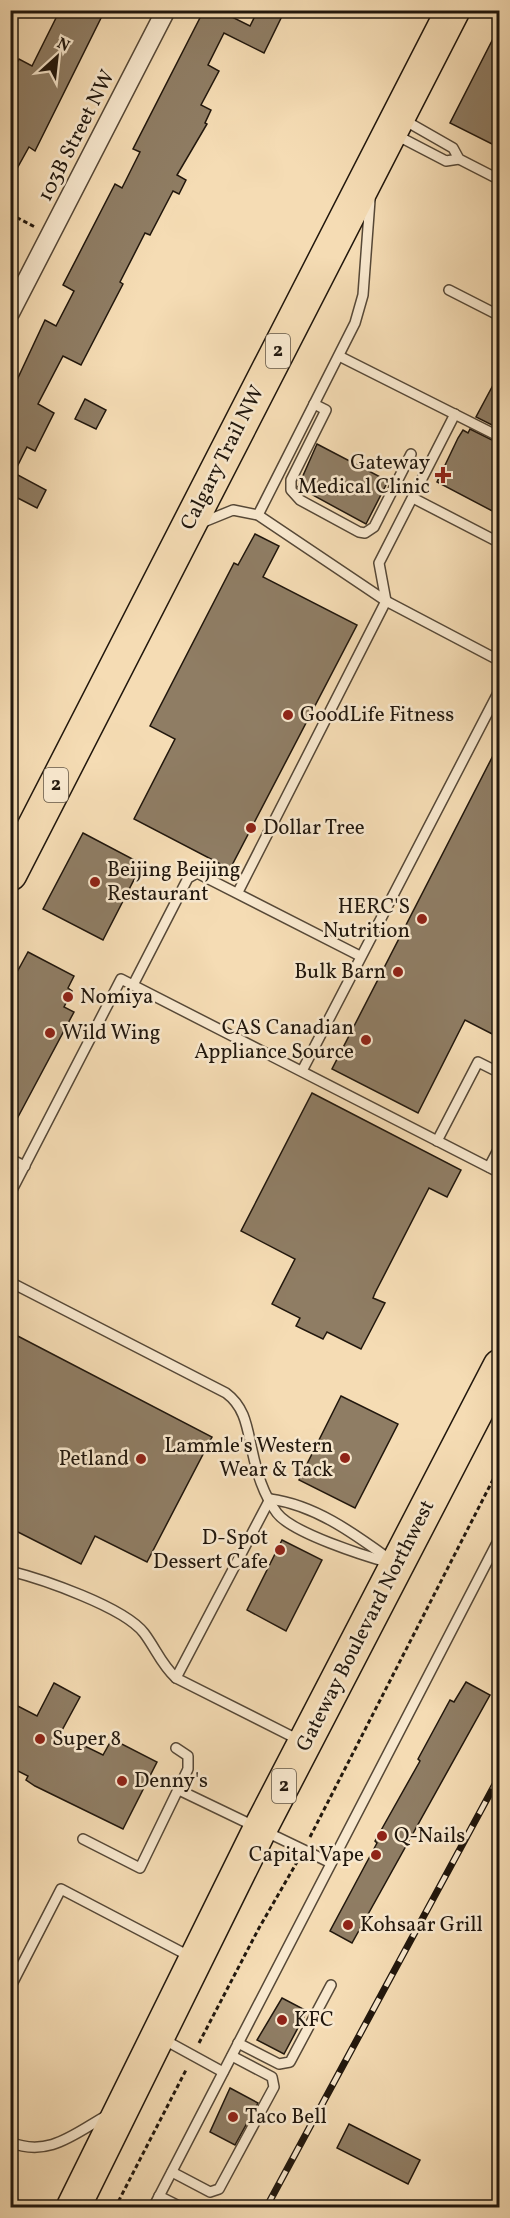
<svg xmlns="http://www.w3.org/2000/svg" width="510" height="2218" viewBox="0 0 510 2218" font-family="Vollkorn,serif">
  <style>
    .building { fill: #8f7d64; stroke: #21170d; stroke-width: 1.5 }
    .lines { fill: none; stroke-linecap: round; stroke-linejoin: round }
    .lane-casing { stroke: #564837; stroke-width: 12 }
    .street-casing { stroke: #564837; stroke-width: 21 }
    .highway-casing { stroke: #21170d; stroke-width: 36 }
    .path { stroke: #21170d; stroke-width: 3; stroke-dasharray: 4.5 3; stroke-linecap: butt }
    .lane { stroke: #f8e8ce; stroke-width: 9 }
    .street { stroke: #f8e8ce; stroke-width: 18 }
    .highway { stroke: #f5dcb4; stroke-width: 33 }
    .rail-casing { stroke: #21170d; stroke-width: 7 }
    .rail { stroke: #f8e8ce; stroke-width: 4.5; stroke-dasharray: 14; stroke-linecap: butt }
    .poi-dot { fill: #8f2418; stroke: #f8e8ce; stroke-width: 2 }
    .labels { text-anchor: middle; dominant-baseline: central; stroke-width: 5; stroke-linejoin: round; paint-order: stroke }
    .shield { fill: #f8e8ce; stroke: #625647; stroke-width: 1.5 }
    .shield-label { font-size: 20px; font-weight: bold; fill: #21170d }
    .street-label { font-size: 21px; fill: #21170d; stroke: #f8e8ce }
    .poi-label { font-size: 21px; fill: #21170d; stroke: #f8e8ce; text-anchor: start }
  </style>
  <rect width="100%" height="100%" fill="#f5dcb4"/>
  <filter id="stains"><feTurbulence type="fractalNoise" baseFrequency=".00333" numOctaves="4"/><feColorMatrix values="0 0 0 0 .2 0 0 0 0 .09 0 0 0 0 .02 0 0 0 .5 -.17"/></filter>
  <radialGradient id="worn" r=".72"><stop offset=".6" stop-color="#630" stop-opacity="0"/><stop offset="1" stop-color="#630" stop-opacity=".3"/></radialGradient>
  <!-- building -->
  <g class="building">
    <path d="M 60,10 L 105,10 L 35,151 L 29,147 L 10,181 L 10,76 L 19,59 L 32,66 Z"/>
    <path d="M 204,10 L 218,10 L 250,26 L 258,10 L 285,10 L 264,53 L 224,33 L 208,65 L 219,71 L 201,105 L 211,110 L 205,123 L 207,124 L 177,175 L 186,180 L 179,194 L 173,191 L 150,235 L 145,233 L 120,282 L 123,284 L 81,365 L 63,356 L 38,404 L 54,413 L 35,451 L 27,447 L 14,473 L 46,490 L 37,508 L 10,494 L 10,395 L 45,320 L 56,326 L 74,291 L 63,285 L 115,184 L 122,188 L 140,152 L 133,149 Z"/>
    <path d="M 500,25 L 500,148 L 450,123 Z"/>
    <path d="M 500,372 L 500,429 L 476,417 Z"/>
    <path d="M 85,399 L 106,410 L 96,429 L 75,419 Z"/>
    <path d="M 470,429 L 500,444 L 500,515 L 437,482 L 458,438 L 463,430 L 468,433 Z"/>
    <path d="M 317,444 L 388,481 L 366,524 L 298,487 Z"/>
    <path d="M 255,534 L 279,546 L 263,577 L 357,625 L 230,869 L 134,819 L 175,739 L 150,726 L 234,563 L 238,565 Z"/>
    <path d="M 500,742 L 500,1038 L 465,1020 L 418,1113 L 332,1069 Z"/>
    <path d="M 83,833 L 142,864 L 103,940 L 43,909 Z"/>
    <path d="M 28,952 L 74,976 L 68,988 L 72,991 L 64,1007 L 74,1012 L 10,1132 L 10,985 Z"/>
    <path d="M 312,1093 L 461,1170 L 447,1197 L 429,1188 L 375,1293 L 373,1298 L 385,1303 L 361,1349 L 327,1332 L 323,1339 L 296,1326 L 300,1318 L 272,1304 L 295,1259 L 241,1231 Z"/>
    <path d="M 10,1332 L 212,1437 L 147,1562 L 95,1536 L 81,1564 L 10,1528 Z"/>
    <path d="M 341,1396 L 398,1424 L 355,1508 L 299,1480 Z"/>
    <path d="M 282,1540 L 322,1560 L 286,1631 L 247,1610 Z"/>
    <path d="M 466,1682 L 490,1695 L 352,1943 L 330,1931 L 377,1843 L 375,1841 L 420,1761 L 418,1759 L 450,1700 L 454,1702 Z"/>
    <path d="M 54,1683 L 80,1697 L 60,1734 L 103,1755 L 112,1739 L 157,1762 L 123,1829 L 35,1786 L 26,1780 L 28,1776 L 10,1767 L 10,1702 L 37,1716 Z"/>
    <path d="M 282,1998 L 307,2011 L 284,2054 L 257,2040 Z"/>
    <path d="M 230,2088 L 258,2103 L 235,2145 L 210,2132 Z"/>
    <path d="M 349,2124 L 420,2160 L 408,2184 L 337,2148 Z"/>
  </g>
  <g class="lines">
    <defs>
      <g id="lane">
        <path d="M 404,120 L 453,148 L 459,159 L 500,180"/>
        <path d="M 396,135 L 446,161 L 459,159"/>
        <path d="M 449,290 L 500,316"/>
        <path d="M 339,356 L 500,437"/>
        <path d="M 314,404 L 326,410 L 291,480 L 291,490 L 300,500 L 359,532 L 365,533 L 374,527 L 411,454"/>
        <path d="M 413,498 L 500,543"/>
        <path d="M 258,515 L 355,323 L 363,295 L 370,200"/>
        <path d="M 201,523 L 233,510 L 258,515 L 386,601 L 500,661"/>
        <path d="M 238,892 L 386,601 L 379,563 L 455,414"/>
        <path d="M 133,985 L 188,878 L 197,873 L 360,956"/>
        <path d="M 302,1071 L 500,689"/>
        <path d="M 437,1141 L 478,1062 L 500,1073"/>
        <path d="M 10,1159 L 25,1166"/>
        <path d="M 489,1167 L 500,1146"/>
        <path d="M 10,1194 L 121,979 L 500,1173"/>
        <path d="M 10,1282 L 226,1393 C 245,1407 247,1427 252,1450 C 257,1473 263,1494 277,1513 C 292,1533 365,1556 390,1563"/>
        <path d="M 270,1499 L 176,1678 L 299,1740"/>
        <path d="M 270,1499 C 316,1505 356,1535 392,1561"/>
        <path d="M 10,1571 C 42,1579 124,1607 144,1633 C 156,1649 161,1664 176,1678"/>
        <path d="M 179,1790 L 331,1863"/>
        <path d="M 83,1839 L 140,1868 L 188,1769 L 188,1756 L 176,1748"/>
        <path d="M 10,1988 L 61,1889 L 191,1957"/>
        <path d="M 161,2038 L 223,2072"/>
        <path d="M 238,2043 L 279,2064 L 290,2062 L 331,1985"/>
        <path d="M 10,2142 C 48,2158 74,2134 106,2116"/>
        <path d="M 172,2172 L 210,2192 L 219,2189 L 274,2087 L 272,2077 L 232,2056"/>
        <path d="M 159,2196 L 183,2208"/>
        <path d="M 10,2198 L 18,2208"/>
        <path d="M 153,2208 L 500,1537"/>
      </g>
      <path id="street" d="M 10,313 L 166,10"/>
      <g id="highway">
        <path d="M 10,874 L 453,10"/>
        <path d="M 73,2208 L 259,1831 L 500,1366"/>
      </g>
    </defs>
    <!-- lane casing -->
    <use href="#lane" class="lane-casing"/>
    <!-- street casing -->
    <use href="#street" class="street-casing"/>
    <!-- highway casing -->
    <use href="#highway" class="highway-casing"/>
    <!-- path -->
    <g class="path">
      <path d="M 10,214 L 35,227"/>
      <path d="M 310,1837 L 500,1466"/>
      <path d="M 199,2043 L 259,1928 L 297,1862"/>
      <path d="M 115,2208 L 187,2068"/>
    </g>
    <!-- lane -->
    <use href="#lane" class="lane"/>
    <!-- street -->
    <use href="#street" class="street"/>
    <!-- highway -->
    <use href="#highway" class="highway"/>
    <defs>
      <path id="rail" d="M 266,2208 L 500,1775"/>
    </defs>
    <!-- rail casing -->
    <use href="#rail" class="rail-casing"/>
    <!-- rail -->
    <use href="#rail" class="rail"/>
  </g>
  <!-- markers -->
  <g class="poi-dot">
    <path d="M440 466h6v6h6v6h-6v6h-6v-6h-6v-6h6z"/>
    <circle cx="288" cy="715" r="6"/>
    <circle cx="251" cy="828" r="6"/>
    <circle cx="95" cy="882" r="6"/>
    <circle cx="422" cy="919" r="6"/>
    <circle cx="398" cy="972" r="6"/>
    <circle cx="68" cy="997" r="6"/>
    <circle cx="50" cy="1033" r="6"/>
    <circle cx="366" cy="1040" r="6"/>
    <circle cx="345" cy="1458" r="6"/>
    <circle cx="141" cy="1459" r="6"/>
    <circle cx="280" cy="1550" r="6"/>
    <circle cx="40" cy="1739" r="6"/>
    <circle cx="122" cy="1781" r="6"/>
    <circle cx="382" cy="1836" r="6"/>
    <circle cx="376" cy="1855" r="6"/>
    <circle cx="348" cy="1925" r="6"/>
    <circle cx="282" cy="2020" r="6"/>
    <circle cx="233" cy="2117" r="6"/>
  </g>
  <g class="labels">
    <!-- shield labels -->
    <g class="shield">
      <rect x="266" y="334" width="24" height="34" rx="4.5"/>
      <rect x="44" y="768" width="24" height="34" rx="4.5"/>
      <rect x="272" y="1769" width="24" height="34" rx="4.5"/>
    </g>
    <g class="shield-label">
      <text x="278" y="351">2</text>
      <text x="56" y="785">2</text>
      <text x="284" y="1786">2</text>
    </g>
    <!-- street labels -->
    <g class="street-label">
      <text transform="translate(77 136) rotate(-63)">103B Street NW</text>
      <text transform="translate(223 458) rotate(-63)">Calgary Trail NW</text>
      <text transform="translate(366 1626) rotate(-63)">Gateway Boulevard Northwest</text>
    </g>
    <!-- poi labels -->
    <g class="poi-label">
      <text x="430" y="463" text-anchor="end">Gateway<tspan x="430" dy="24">Medical Clinic</tspan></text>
      <text x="300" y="715">GoodLife Fitness</text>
      <text x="263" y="828">Dollar Tree</text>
      <text x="107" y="870">Beijing Beijing<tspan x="107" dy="24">Restaurant</tspan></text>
      <text x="410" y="907" text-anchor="end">HERC'S<tspan x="410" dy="24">Nutrition</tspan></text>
      <text x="386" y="972" text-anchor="end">Bulk Barn</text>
      <text x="80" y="997">Nomiya</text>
      <text x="354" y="1028" text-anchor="end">CAS Canadian<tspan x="354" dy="24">Appliance Source</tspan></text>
      <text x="62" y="1033">Wild Wing</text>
      <text x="333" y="1446" text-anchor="end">Lammle's Western<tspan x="333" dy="24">Wear &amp; Tack</tspan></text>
      <text x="129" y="1459" text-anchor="end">Petland</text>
      <text x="268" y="1538" text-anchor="end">D-Spot<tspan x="268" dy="24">Dessert Cafe</tspan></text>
      <text x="52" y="1739">Super 8</text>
      <text x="134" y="1781">Denny's</text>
      <text x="394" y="1836">Q-Nails</text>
      <text x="364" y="1855" text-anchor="end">Capital Vape</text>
      <text x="360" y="1925">Kohsaar Grill</text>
      <text x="294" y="2020">KFC</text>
      <text x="245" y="2117">Taco Bell</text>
    </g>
  </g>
  <!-- margin -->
  <rect width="510" height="2218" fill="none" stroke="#f5dcb4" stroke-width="36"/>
  <rect x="12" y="12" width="486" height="2194" fill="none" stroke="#21170d" stroke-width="3"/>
  <rect x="18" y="18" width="474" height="2182" fill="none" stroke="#21170d" stroke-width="1.5"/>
  <!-- north arrow -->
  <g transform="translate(57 57) rotate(27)" stroke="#f8e8ce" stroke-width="4.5" paint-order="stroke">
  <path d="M0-4.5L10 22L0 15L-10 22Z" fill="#21170d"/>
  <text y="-9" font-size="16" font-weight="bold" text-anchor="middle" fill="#21170d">N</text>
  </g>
  <rect width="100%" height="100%" filter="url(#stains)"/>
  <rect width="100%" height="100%" fill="url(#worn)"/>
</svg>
